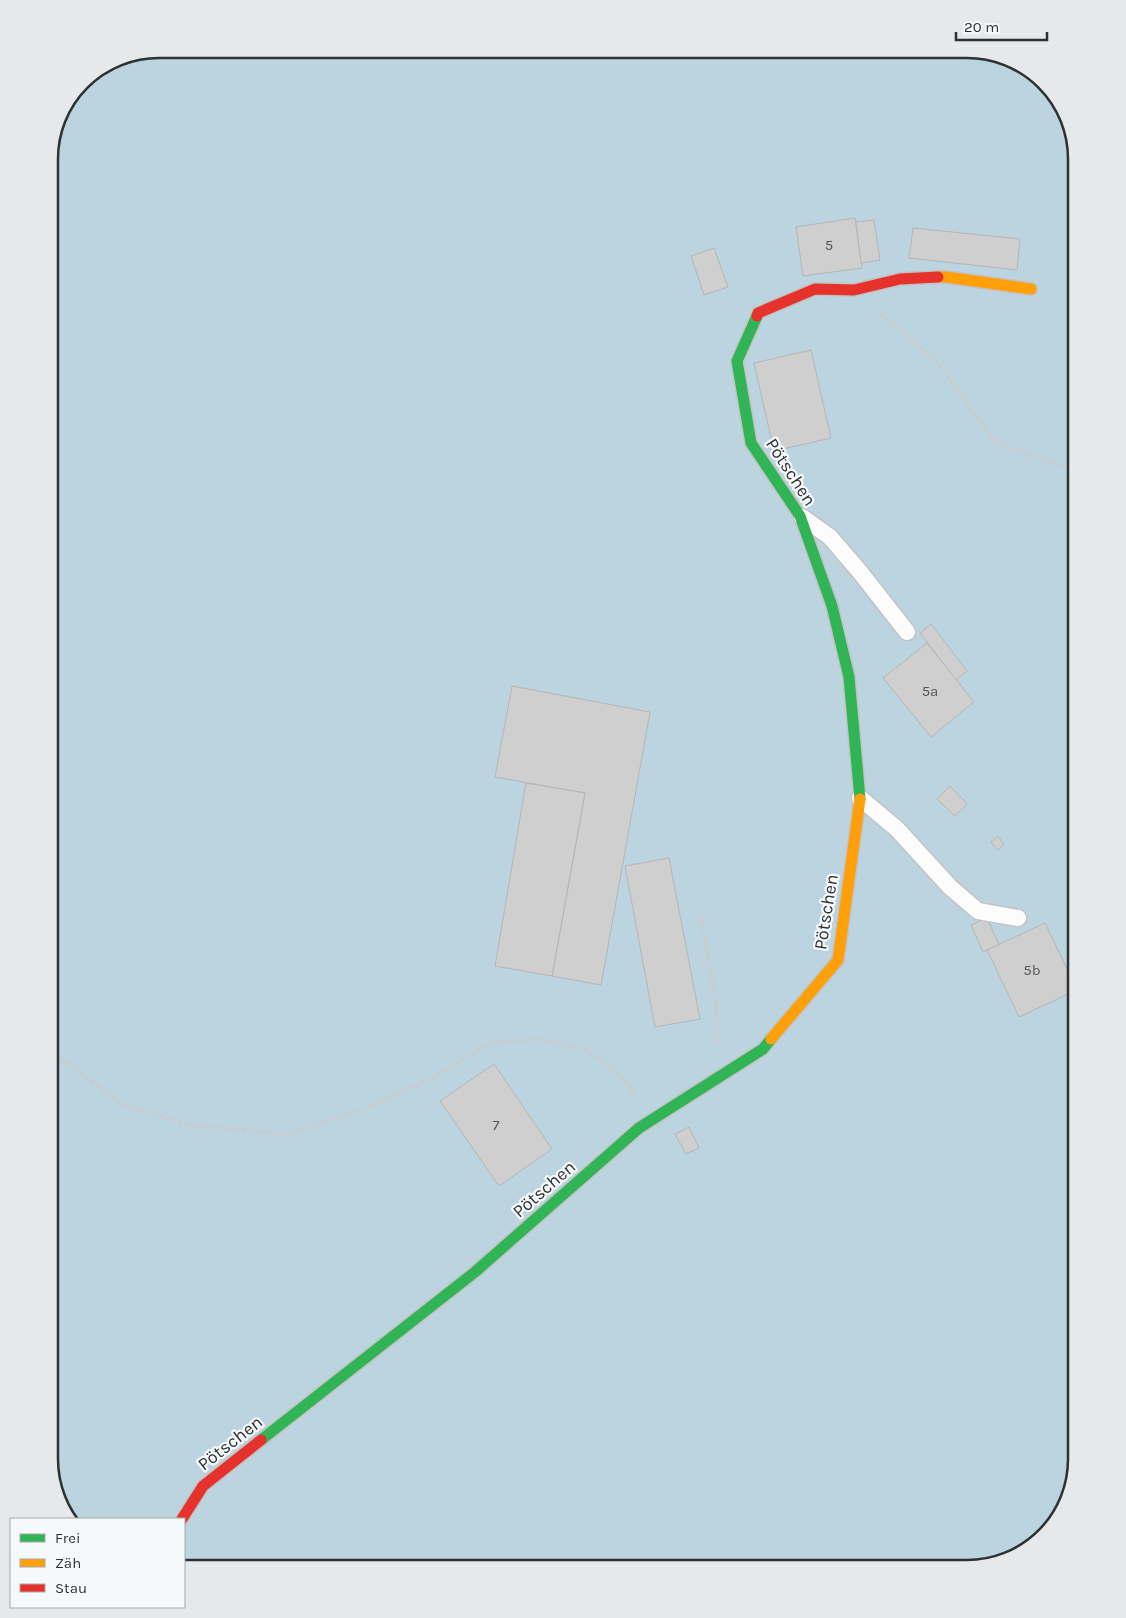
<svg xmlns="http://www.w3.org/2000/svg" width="1126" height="1618" viewBox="0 0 1126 1618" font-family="Karla,sans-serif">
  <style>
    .green { fill: #bbd4df }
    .building { fill: #cfcfcf; stroke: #b5b5b6 }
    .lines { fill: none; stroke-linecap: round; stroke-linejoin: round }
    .lane-casing { stroke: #c2c3c4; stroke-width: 19 }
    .fast-casing { stroke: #c2c3c4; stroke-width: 14 }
    .slow-casing { stroke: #c2c3c4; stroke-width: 14 }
    .jam-casing { stroke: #c2c3c4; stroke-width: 14 }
    .path { stroke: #cbcbcb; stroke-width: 3; stroke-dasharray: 4 2.5; stroke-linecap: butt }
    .lane { stroke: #fcfcfc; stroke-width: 16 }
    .fast { stroke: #30b455; stroke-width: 11 }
    .slow { stroke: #ff9f0a; stroke-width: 11 }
    .jam { stroke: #e5322d; stroke-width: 11 }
    .labels { text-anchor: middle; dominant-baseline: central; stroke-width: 4.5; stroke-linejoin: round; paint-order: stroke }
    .number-label { font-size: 15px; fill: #575858 }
    .street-label { font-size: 18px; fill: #2f3131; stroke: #f5f9fb }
    .rim { fill: none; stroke: #2f3131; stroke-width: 2.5 }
  </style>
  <rect width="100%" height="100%" fill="#e9ebec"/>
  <!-- green -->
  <path class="green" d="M 159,49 L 974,49 L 1023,64 L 1063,104 L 1077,159 L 1077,1460 L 1062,1515 L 1022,1555 L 968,1569 L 184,1569 L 184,1519 L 68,1519 L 63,1514 L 49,1459 L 49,152 L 57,116 L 81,81 L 117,57 Z"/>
  <!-- building -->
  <g class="building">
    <path d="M 855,218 L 862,268 L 803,276 L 796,227 Z"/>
    <path d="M 874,220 L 880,260 L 861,263 L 856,222 Z"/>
    <path d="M 913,228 L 1020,239 L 1017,270 L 909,258 Z"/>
    <path d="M 714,248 L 728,287 L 704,295 L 691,256 Z"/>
    <path d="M 811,350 L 831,438 L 774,451 L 754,363 Z"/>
    <path d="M 931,624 L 967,671 L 956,680 L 920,633 Z"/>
    <path d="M 927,643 L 974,702 L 931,737 L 883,678 Z"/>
    <path d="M 512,686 L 650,712 L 601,985 L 552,976 L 585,793 L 495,777 Z"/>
    <path d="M 526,783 L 585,793 L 552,976 L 495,966 Z"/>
    <path d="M 950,786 L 967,804 L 955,816 L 937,799 Z"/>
    <path d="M 998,836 L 1004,845 L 998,850 L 991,842 Z"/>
    <path d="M 669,858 L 700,1019 L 655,1027 L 625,866 Z"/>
    <path d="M 987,918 L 999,945 L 983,952 L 971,925 Z"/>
    <path d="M 1045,923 L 1077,990 L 1019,1017 L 987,950 Z"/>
    <path d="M 494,1064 L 552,1149 L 499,1186 L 440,1101 Z"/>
    <path d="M 689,1127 L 699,1148 L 686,1154 L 675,1134 Z"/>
  </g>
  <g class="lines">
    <defs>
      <g id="lane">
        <path d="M 802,517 L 830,537 L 860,572 L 907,632"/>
        <path d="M 860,798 L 897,829 L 950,887 L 978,911 L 1018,918"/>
      </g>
      <g id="fast">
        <path d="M 757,316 L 737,361 L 751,443 L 800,516 L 832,606 L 849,677 L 860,799"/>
        <path d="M 261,1440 L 475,1272 L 639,1128 L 763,1049 L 771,1039"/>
      </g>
      <g id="slow">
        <path d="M 938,277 L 946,277 L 1031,289"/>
        <path d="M 771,1039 L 838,960 L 860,799"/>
      </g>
      <g id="jam">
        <path d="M 757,316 L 758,313 L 815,289 L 854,290 L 900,279 L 938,277"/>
        <path d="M 182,1519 L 203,1486 L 261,1440"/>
      </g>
    </defs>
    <!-- lane casing -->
    <use href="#lane" class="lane-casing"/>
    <!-- fast casing -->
    <use href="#fast" class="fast-casing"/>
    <!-- slow casing -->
    <use href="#slow" class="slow-casing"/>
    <!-- jam casing -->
    <use href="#jam" class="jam-casing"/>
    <!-- path -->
    <g class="path">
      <path d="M 880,314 L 902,331 L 939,364 L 965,401 L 997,443 L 1077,471"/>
      <path d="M 701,917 L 717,1009 L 717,1043"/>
      <path d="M 49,1050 L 124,1105 L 189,1125 L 289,1134 L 361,1110 L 433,1078 L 489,1043 L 539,1039 L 587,1050 L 610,1067 L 631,1089 L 633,1096"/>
    </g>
    <!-- lane -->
    <use href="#lane" class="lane"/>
    <!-- fast -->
    <use href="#fast" class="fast"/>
    <!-- slow -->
    <use href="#slow" class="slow"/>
    <!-- jam -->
    <use href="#jam" class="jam"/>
  </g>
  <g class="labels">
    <!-- number labels -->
    <g class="number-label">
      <text x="829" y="245">5</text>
      <text x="930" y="691">5a</text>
      <text x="1032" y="970">5b</text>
      <text x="496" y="1125">7</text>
    </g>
    <!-- street labels -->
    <g class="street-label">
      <text transform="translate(791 472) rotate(57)">Pötschen</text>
      <text transform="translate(826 912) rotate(-81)">Pötschen</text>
      <text transform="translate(544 1189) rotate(-41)">Pötschen</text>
      <text transform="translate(230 1443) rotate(-38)">Pötschen</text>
    </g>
  </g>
  <!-- crop -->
  <path d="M0 0H1126V1618H0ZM159 58H967A101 101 0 0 1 1068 159V1459A101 101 0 0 1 967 1560H159A101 101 0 0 1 58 1459V159A101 101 0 0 1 159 58Z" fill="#e5e9eb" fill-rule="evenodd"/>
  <path class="rim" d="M159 58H967A101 101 0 0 1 1068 159V1459A101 101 0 0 1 967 1560H159A101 101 0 0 1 58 1459V159A101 101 0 0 1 159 58Z"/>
  <!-- legend -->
  <rect x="10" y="1518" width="175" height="90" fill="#f5f9fb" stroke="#a6a9aa"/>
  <rect x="20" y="1534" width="25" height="8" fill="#30b455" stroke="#a6a9aa"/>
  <text x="55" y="1543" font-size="15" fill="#2f3131">Frei</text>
  <rect x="20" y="1559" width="25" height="8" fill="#ff9f0a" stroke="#a6a9aa"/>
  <text x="55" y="1568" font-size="15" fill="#2f3131">Zäh</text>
  <rect x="20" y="1584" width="25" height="8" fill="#e5322d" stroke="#a6a9aa"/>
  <text x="55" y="1593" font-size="15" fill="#2f3131">Stau</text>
  <!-- scale -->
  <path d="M956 32v8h91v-8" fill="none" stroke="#2f3131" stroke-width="2.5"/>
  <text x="964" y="32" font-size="15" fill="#2f3131" stroke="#f5f9fb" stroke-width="4" paint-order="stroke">20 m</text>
</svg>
